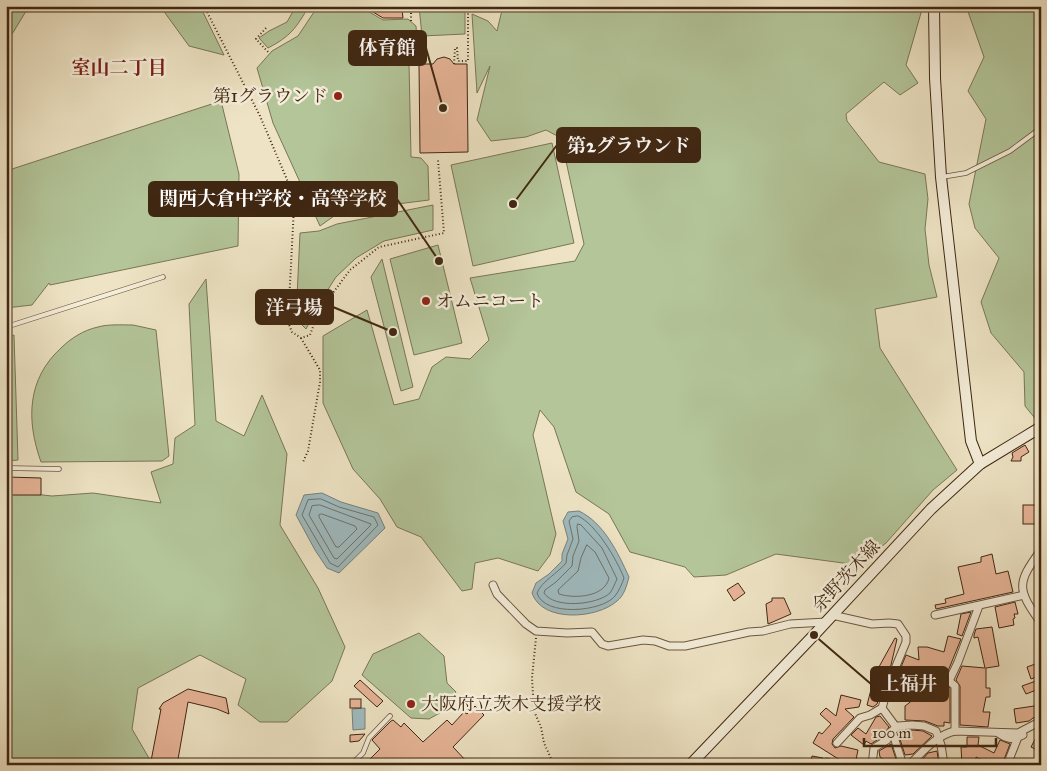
<svg xmlns="http://www.w3.org/2000/svg" width="1047" height="771" viewBox="0 0 1047 771" font-family="'IM FELL Great Primer','Noto Serif JP',serif">
  <style>
    .green { fill: #b3c599; stroke: #7a7656 }
    .water { fill: #9fbbc0; stroke: #79807a }
    .lines { fill: none; stroke-linecap: round; stroke-linejoin: round }
    .shore { stroke: #707169; stroke-width: 1 }
    .building { fill: #e7b598; stroke: #402712 }
    .lane-casing { stroke: #6c563f; stroke-width: 5.5 }
    .street-casing { stroke: #6c563f; stroke-width: 9 }
    .secondary-casing { stroke: #402712; stroke-width: 12 }
    .path { stroke: #402712; stroke-width: 2; stroke-dasharray: 1 2.5; stroke-linecap: butt }
    .lane { stroke: #f4edd9; stroke-width: 4 }
    .street { stroke: #f4edd9; stroke-width: 7 }
    .secondary { stroke: #f4edd9; stroke-width: 10 }
    .poi-dot { fill: #8f2418; stroke: #f4edd9; stroke-width: 2 }
    .labels { text-anchor: middle; dominant-baseline: central; stroke-width: 5; stroke-linejoin: round; paint-order: stroke }
    .poi-label { font-size: 18px; fill: #402712; stroke: #f4edd9; text-anchor: start }
    .street-label { font-size: 18px; fill: #402712; stroke: #f4edd9 }
    .neighbourhood-label { font-size: 19px; font-weight: bold; fill: #7a1f14; stroke: #f4edd9 }
    .leader { fill: none; stroke: #402712; stroke-width: 2 }
    .callout-dot { fill: #402712; stroke: #f4edd9; stroke-width: 2 }
    .callout { fill: #402712; stroke: #402712; stroke-width: 2 }
    .callout-label { font-size: 19px; text-anchor: middle; font-weight: bold; fill: #fff }
  </style>
  <rect width="100%" height="100%" fill="#eee4c5"/>
  <filter id="stains"><feTurbulence type="fractalNoise" baseFrequency=".004" numOctaves="4"/><feColorMatrix values="0 0 0 0 .2 0 0 0 0 .09 0 0 0 0 .02 0 0 0 .5 -.17"/></filter>
  <radialGradient id="worn" r=".72"><stop offset=".6" stop-color="#630" stop-opacity="0"/><stop offset="1" stop-color="#630" stop-opacity=".3"/></radialGradient>
  <!-- green -->
  <g class="green">
    <path d="M 6,6 L 31,6 L 28,8 L 6,44 Z"/>
    <path d="M 160,6 L 200,6 L 224,55 L 189,46 Z"/>
    <path d="M 296,6 L 309,6 C 296,28 291,36 268,48 L 259,38 L 269,31 L 287,22 Z"/>
    <path d="M 318,6 L 359,6 L 383,20 L 408,19 L 416,26 L 417,42 L 409,63 L 411,157 L 421,158 L 428,166 L 429,200 L 381,206 L 358,199 L 320,226 L 273,123 L 257,68 L 272,51 L 298,36 Z"/>
    <path d="M 419,6 L 465,6 L 465,34 L 422,36 Z"/>
    <path d="M 503,6 L 923,6 L 906,65 L 918,83 L 900,95 L 884,82 L 846,114 L 847,121 L 879,162 L 925,174 L 928,199 L 925,229 L 929,265 L 937,297 L 875,309 L 880,348 L 957,470 L 933,490 L 886,543 L 858,565 L 776,554 L 726,575 L 694,577 L 685,567 L 630,552 L 609,514 L 576,492 L 554,427 L 540,410 L 533,435 L 556,534 L 550,555 L 538,571 L 498,558 L 475,563 L 472,589 L 462,591 L 421,537 L 397,527 L 380,499 L 353,469 L 323,403 L 323,336 L 367,310 L 394,405 L 419,399 L 432,367 L 446,357 L 470,359 L 489,340 L 470,278 L 575,261 L 584,244 L 561,138 L 546,130 L 526,137 L 491,141 L 477,120 L 490,66 L 477,93 L 472,14 L 488,21 L 497,31 Z"/>
    <path d="M 966,6 L 1041,6 L 1041,420 L 1038,422 L 1025,406 L 1024,372 L 991,333 L 981,302 L 999,258 L 975,228 L 969,204 L 986,119 L 968,91 L 984,57 Z"/>
    <path d="M 221,101 L 239,174 L 238,246 L 50,285 L 49,283 L 32,305 L 6,308 L 6,156 L 12,171 L 12,169 Z"/>
    <path d="M 552,143 L 574,243 L 473,266 L 451,165 Z"/>
    <path d="M 433,205 L 433,230 L 384,241 L 356,258 L 336,277 L 320,302 L 306,329 L 296,319 L 300,233 L 319,231 L 337,224 Z"/>
    <path d="M 438,245 L 462,343 L 414,355 L 390,259 Z"/>
    <path d="M 382,259 L 413,387 L 401,391 L 371,277 Z"/>
    <path d="M 206,279 L 216,421 L 244,436 L 262,395 L 287,454 L 280,525 L 318,588 L 345,647 L 332,681 L 287,722 L 260,722 L 238,705 L 246,679 L 200,655 L 138,688 L 132,729 L 153,765 L 6,765 L 6,491 L 52,496 L 93,493 L 161,503 L 151,472 L 173,464 L 175,438 L 195,425 L 189,304 Z"/>
    <path d="M 133,325 L 156,330 L 169,456 L 162,461 L 41,462 C 26,420 27,379 61,348 C 71,338 84,330 98,327 C 108,324 122,325 133,325 Z"/>
    <path d="M 14,335 L 18,460 L 6,461 L 6,338 Z"/>
    <path d="M 419,633 L 444,656 L 447,683 L 456,692 L 445,710 L 429,719 L 411,718 L 362,675 L 373,654 Z"/>
  </g>
  <!-- water -->
  <g class="water">
    <path d="M 322,493 L 341,502 L 378,513 L 385,528 L 339,573 L 327,568 L 315,550 L 296,515 L 304,495 Z"/>
    <path d="M 579,511 C 604,523 618,553 629,577 C 627,585 624,596 617,601 C 597,619 542,623 532,593 L 536,583 L 549,574 L 562,561 L 562,554 L 568,539 L 563,521 L 568,512 Z"/>
    <path d="M 365,708 L 365,729 L 353,730 L 352,709 Z"/>
  </g>
  <g class="lines">
    <!-- shore -->
    <g class="shore">
      <path d="M 321,499 L 339,507 L 374,517 L 378,525 L 338,567 L 330,563 L 302,515 L 308,500 Z"/>
      <path d="M 320,505 L 371,524 L 370,526 L 337,559 L 334,558 L 309,515 L 312,506 Z"/>
      <path d="M 322,514 L 355,526 L 357,529 L 339,547 L 336,547 L 319,517 L 319,515 Z"/>
      <path d="M 578,516 C 596,524 617,560 624,578 C 622,584 619,591 615,596 C 602,612 544,617 537,593 C 542,581 558,573 566,563 L 567,555 L 573,539 L 569,521 L 572,517 Z"/>
      <path d="M 578,524 L 581,525 L 602,548 L 617,579 C 615,583 613,589 610,593 C 597,605 554,609 544,593 L 545,590 L 556,582 L 572,566 L 573,556 L 579,541 L 577,527 Z"/>
      <path d="M 587,545 L 595,552 L 609,578 C 605,597 575,599 559,594 L 558,590 L 578,571 L 581,558 Z"/>
    </g>
  </g>
  <!-- building -->
  <g class="building">
    <path d="M 363,6 L 380,6 L 385,9 L 402,9 L 403,18 L 383,18 Z"/>
    <path d="M 444,57 L 450,59 L 454,64 L 467,64 L 468,152 L 420,153 L 419,64 L 433,64 L 437,59 Z"/>
    <path d="M 1025,445 L 1029,452 L 1021,457 L 1021,461 L 1011,461 L 1013,457 L 1012,453 Z"/>
    <path d="M 7,477 L 41,478 L 41,495 L 7,495 Z"/>
    <rect x="1023" y="505" width="15" height="19"/>
    <path d="M 992,554 L 996,574 L 1008,571 L 1013,592 L 936,609 L 935,605 L 946,603 L 945,599 L 964,594 L 958,567 L 981,562 L 981,557 Z"/>
    <path d="M 738,583 L 745,593 L 734,601 L 727,590 Z"/>
    <path d="M 772,598 L 784,598 L 791,614 L 768,624 L 766,604 L 772,601 Z"/>
    <path d="M 1015,602 L 1018,614 L 1014,614 L 1015,618 L 1013,619 L 1014,625 L 999,628 L 995,607 Z"/>
    <path d="M 971,612 L 962,636 L 957,634 L 961,614 Z"/>
    <path d="M 992,627 L 999,666 L 986,668 L 986,688 L 990,688 L 990,697 L 986,697 L 983,712 L 990,712 L 988,727 L 960,725 L 960,686 L 956,680 L 962,666 L 985,668 L 978,637 L 974,638 L 974,635 L 976,629 Z"/>
    <path d="M 948,636 L 961,639 L 946,676 L 909,675 L 899,672 L 906,655 L 919,660 L 918,647 L 927,647 L 944,652 Z"/>
    <path d="M 895,638 L 897,639 L 891,665 L 877,704 L 873,707 L 867,705 L 875,674 Z"/>
    <path d="M 1041,662 L 1041,675 L 1031,679 L 1027,667 Z"/>
    <path d="M 360,680 L 383,701 L 377,707 L 354,686 Z"/>
    <path d="M 1036,681 L 1039,689 L 1026,694 L 1022,686 Z"/>
    <path d="M 897,682 L 908,685 L 947,686 L 950,688 L 950,723 L 944,722 L 944,726 L 938,726 L 925,721 L 905,720 L 905,706 L 913,700 L 896,699 Z"/>
    <path d="M 188,689 L 226,698 L 229,714 L 217,709 L 188,702 L 177,765 L 151,761 L 161,709 L 159,709 L 163,703 Z"/>
    <path d="M 841,695 L 861,700 L 859,707 L 845,709 L 854,717 L 833,739 L 832,744 L 835,748 L 841,746 L 858,750 L 855,765 L 848,765 L 813,743 L 819,732 L 822,734 L 831,724 L 820,714 L 826,708 L 836,716 Z"/>
    <rect x="350" y="699" width="11" height="9"/>
    <path d="M 1041,705 L 1041,716 L 1033,718 L 1029,721 L 1016,723 L 1014,709 Z"/>
    <path d="M 475,706 L 484,715 L 453,747 L 470,765 L 434,765 L 428,759 L 422,765 L 364,765 L 380,749 L 372,740 L 391,721 L 393,720 L 401,727 L 404,723 L 423,742 L 447,720 L 452,725 L 464,712 L 467,714 Z"/>
    <path d="M 880,716 L 889,727 L 883,736 L 871,744 L 866,741 L 864,745 L 851,735 L 858,728 L 866,734 L 876,717 Z"/>
    <path d="M 1041,728 L 1041,752 L 1031,747 Z"/>
    <path d="M 912,730 L 923,731 L 932,736 L 913,754 L 905,755 L 898,733 Z"/>
    <path d="M 365,734 L 359,741 L 350,742 L 350,735 Z"/>
    <path d="M 967,737 L 979,737 L 978,745 L 994,753 L 1000,740 L 1010,744 L 1002,765 L 993,765 L 976,757 L 976,765 L 962,765 L 961,747 L 967,747 Z"/>
    <path d="M 891,744 L 896,759 L 887,762 L 880,757 L 879,751 Z"/>
    <path d="M 937,751 L 939,765 L 922,765 L 922,760 L 928,753 Z"/>
    <path d="M 812,756 L 823,758 L 822,765 L 810,765 Z"/>
  </g>
  <g class="lines">
    <defs>
      <g id="lane">
        <path d="M 942,177 L 966,173 L 1010,151 L 1041,128"/>
        <path d="M 6,327 L 163,277"/>
        <path d="M 6,468 L 59,469"/>
        <path d="M 351,765 L 363,753 L 369,738 L 390,716"/>
      </g>
      <g id="street">
        <path d="M 1041,550 C 1016,584 1017,589 1041,623"/>
        <path d="M 493,585 L 497,594 L 526,624 L 536,631 L 567,633 L 592,632 L 602,644 L 608,646 L 643,640 L 655,641 L 669,646 L 685,646 L 749,632 L 763,631 L 790,624 L 826,622"/>
        <path d="M 832,615 L 872,624 L 889,623 L 898,624 L 906,636 L 906,642 L 889,683 L 882,708 L 870,715 L 860,718 L 837,743"/>
        <path d="M 935,615 L 1024,595"/>
        <path d="M 892,675 L 908,680 L 949,681 L 958,662 L 979,606"/>
        <path d="M 949,681 L 955,686 L 955,731"/>
        <path d="M 882,708 L 896,727"/>
        <path d="M 892,731 L 903,765"/>
        <path d="M 998,733 C 1008,740 1012,740 1023,735"/>
        <path d="M 827,765 L 827,762"/>
        <path d="M 872,765 L 874,748 L 887,740 L 892,731 L 898,726 L 912,725 L 924,726 L 936,731 L 941,745 L 944,765"/>
        <path d="M 909,765 C 923,752 936,735 955,731 L 1018,733 L 1041,721"/>
        <path d="M 1007,765 L 1018,737"/>
      </g>
      <g id="secondary">
        <path d="M 934,6 L 935,78 L 941,177 L 971,441 L 980,464"/>
        <path d="M 690,765 L 814,635 L 931,509 L 980,464 L 1041,427"/>
      </g>
    </defs>
    <!-- lane casing -->
    <use href="#lane" class="lane-casing"/>
    <!-- street casing -->
    <use href="#street" class="street-casing"/>
    <!-- secondary casing -->
    <use href="#secondary" class="secondary-casing"/>
    <!-- path -->
    <g class="path">
      <path d="M 204,6 L 260,116 L 291,189 L 294,207 L 288,322 L 292,332 L 301,338 L 310,335 L 318,313 L 350,270 L 379,247 L 444,233 L 438,160"/>
      <path d="M 411,21 L 411,6"/>
      <path d="M 266,28 L 256,39 L 269,53"/>
      <path d="M 454,64 L 455,48 L 457,48 L 458,61 L 468,61 L 468,6"/>
      <path d="M 301,338 L 320,370 L 320,382 L 308,451 L 303,462"/>
      <path d="M 536,638 L 532,678 L 534,711 L 541,727 L 544,743 L 554,765"/>
    </g>
    <!-- lane -->
    <use href="#lane" class="lane"/>
    <!-- street -->
    <use href="#street" class="street"/>
    <!-- secondary -->
    <use href="#secondary" class="secondary"/>
  </g>
  <!-- markers -->
  <g class="poi-dot">
    <circle cx="338" cy="96" r="5"/>
    <circle cx="426" cy="301" r="5"/>
    <circle cx="411" cy="704" r="5"/>
  </g>
  <g class="labels">
    <!-- poi labels -->
    <g class="poi-label">
      <text x="328" y="96" text-anchor="end">第1グラウンド</text>
      <text x="436" y="301">オムニコート</text>
      <text x="421" y="704">大阪府立茨木支援学校</text>
    </g>
    <!-- street labels -->
    <g class="street-label">
      <text transform="translate(846 576) rotate(-47)">余野茨木線</text>
    </g>
    <!-- neighbourhood labels -->
    <g class="neighbourhood-label">
      <text x="119" y="67">室山二丁目</text>
    </g>
  </g>
  <!-- callouts -->
  <path class="leader" d="M443 108L426 48M513 204L557 145M439 261L397 199M393 332L333 307M814 635L871 684"/>
  <g class="callout-dot">
    <circle cx="443" cy="108" r="5"/>
    <circle cx="513" cy="204" r="5"/>
    <circle cx="439" cy="261" r="5"/>
    <circle cx="393" cy="332" r="5"/>
    <circle cx="814" cy="635" r="5"/>
  </g>
  <g class="callout">
    <rect x="349" y="31" width="77" height="34" rx="5"/>
    <rect x="557" y="128" width="143" height="34" rx="5"/>
    <rect x="149" y="182" width="248" height="34" rx="5"/>
    <rect x="256" y="290" width="77" height="34" rx="5"/>
    <rect x="871" y="667" width="77" height="34" rx="5"/>
  </g>
  <g class="callout-label">
    <text x="387" y="54">体育館</text>
    <text x="629" y="152">第2グラウンド</text>
    <text x="273" y="205">関西大倉中学校・高等学校</text>
    <text x="294" y="314">洋弓場</text>
    <text x="909" y="690">上福井</text>
  </g>
  <!-- margin -->
  <rect width="1047" height="771" fill="none" stroke="#eee4c5" stroke-width="25"/>
  <rect x="8" y="8" width="1032" height="756" fill="none" stroke="#402712" stroke-width="2.5"/>
  <rect x="12" y="12" width="1022" height="746" fill="none" stroke="#402712"/>
  <!-- scale -->
  <path d="M864 738v8h132v-8" fill="none" stroke="#402712" stroke-width="2.5"/>
  <text x="872" y="738" font-size="15" fill="#402712" stroke="#f4edd9" stroke-width="4" paint-order="stroke">100 m</text>
  <rect width="100%" height="100%" filter="url(#stains)"/>
  <rect width="100%" height="100%" fill="url(#worn)"/>
</svg>
